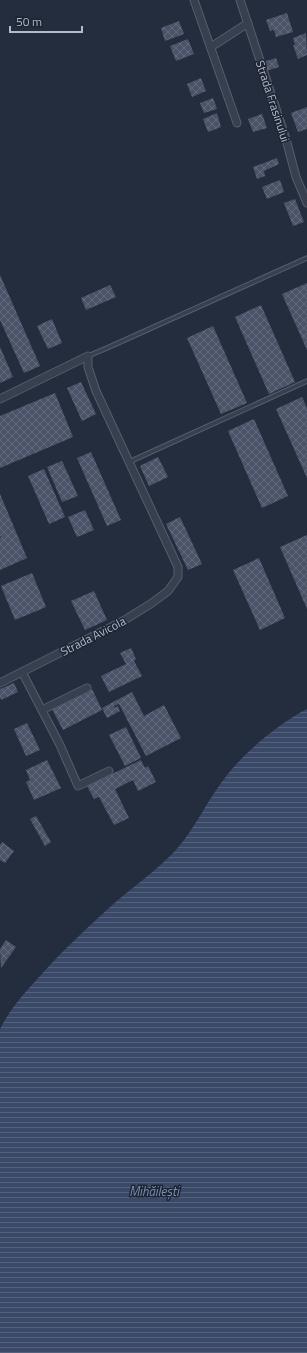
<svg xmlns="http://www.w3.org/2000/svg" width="307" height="1353" viewBox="0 0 307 1353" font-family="'Titillium Web',sans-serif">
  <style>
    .water { fill: url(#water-rules) }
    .building { fill: url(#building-cross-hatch) }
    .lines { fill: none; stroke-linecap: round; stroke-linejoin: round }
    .lane-casing { stroke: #565d6c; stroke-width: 5.5 }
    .street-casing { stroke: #565d6c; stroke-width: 9 }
    .lane { stroke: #383f4e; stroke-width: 3.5 }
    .street { stroke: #383f4e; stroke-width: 7 }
    .labels { text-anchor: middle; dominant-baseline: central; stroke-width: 3; stroke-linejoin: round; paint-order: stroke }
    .street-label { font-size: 12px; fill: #b4bac9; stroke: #1d2433 }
    .water-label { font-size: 13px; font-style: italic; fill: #7c8eb1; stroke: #1d2433 }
  </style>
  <defs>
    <pattern id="water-rules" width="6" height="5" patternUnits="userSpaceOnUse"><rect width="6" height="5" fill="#3a4967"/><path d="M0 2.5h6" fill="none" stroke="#54617b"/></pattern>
    <pattern id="building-cross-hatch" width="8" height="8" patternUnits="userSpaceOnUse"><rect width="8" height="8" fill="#4a5367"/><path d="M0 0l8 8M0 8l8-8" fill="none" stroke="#626a7b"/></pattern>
  </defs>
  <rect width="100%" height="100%" fill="#242d3e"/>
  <!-- water -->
  <path class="water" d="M 307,709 L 307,1353 L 0,1353 L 0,1029 C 10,1009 25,992 40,976 C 64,949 91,924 118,900 C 137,884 158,869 175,851 C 196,828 208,798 228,774 C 246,751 281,722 307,709 Z"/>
  <!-- building -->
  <g class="building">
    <path d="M 287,13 L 293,32 L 276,37 L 274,30 L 270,31 L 266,20 Z"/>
    <path d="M 179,21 L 184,34 L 165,41 L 161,28 Z"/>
    <path d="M 306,33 L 307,55 L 298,59 L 293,45 L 295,45 L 293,38 Z"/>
    <path d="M 188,39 L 194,54 L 176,61 L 170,46 Z"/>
    <path d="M 276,58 L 279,67 L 266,71 L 263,62 Z"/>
    <path d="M 201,78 L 206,91 L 192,97 L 187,84 Z"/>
    <path d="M 213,98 L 217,109 L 204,113 L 200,103 Z"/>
    <path d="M 307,107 L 307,129 L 298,132 L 291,113 Z"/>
    <path d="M 217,113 L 221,127 L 208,132 L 203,119 Z"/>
    <path d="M 262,114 L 267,128 L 253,132 L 248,119 Z"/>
    <path d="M 277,158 L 279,164 L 264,171 L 265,176 L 257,179 L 253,167 Z"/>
    <path d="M 280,180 L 284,192 L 267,199 L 262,187 Z"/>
    <path d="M 295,199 L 304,222 L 293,226 L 284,203 Z"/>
    <path d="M 0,275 L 40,366 L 24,373 L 0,320 Z"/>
    <path d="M 307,283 L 307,350 L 282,294 Z"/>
    <path d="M 110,285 L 116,297 L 86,310 L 81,298 Z"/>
    <path d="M 261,305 L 295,382 L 269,394 L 235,317 Z"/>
    <path d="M 52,319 L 62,343 L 48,349 L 37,326 Z"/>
    <path d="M 213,326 L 247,403 L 221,414 L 187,338 Z"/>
    <path d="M 0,347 L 13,377 L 0,383 Z"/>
    <path d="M 81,382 L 96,414 L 82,421 L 67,388 Z"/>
    <path d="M 55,393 L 73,437 L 0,468 L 0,416 Z"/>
    <path d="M 302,397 L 307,408 L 307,478 L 276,409 Z"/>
    <path d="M 254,419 L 288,496 L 262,508 L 228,431 Z"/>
    <path d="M 91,452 L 121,520 L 107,526 L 77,458 Z"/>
    <path d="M 158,457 L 168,477 L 149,486 L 140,466 Z"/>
    <path d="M 62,461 L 78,496 L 62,502 L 47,467 Z"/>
    <path d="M 44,469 L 65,517 L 49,524 L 28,476 Z"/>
    <path d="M 0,494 L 27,558 L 0,570 L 0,538 L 1,537 L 0,535 Z"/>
    <path d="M 85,510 L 94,530 L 77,537 L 68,517 Z"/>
    <path d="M 180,517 L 202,564 L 188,570 L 166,524 Z"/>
    <path d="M 307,535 L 307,609 L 280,547 Z"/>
    <path d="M 259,558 L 285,618 L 260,630 L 233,570 Z"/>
    <path d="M 32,573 L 46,607 L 15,620 L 1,586 Z"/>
    <path d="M 94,591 L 107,620 L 85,630 L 71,601 Z"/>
    <path d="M 131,648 L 136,659 L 134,661 L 142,676 L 109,692 L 101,676 L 126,664 L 120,653 Z"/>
    <path d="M 14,683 L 18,692 L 1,700 L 0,697 L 0,689 Z"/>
    <path d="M 92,689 L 102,710 L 63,730 L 52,709 Z"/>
    <path d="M 132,692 L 144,716 L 164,705 L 181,738 L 146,756 L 119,704 L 114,706 L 115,708 L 118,706 L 120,711 L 107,718 L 102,708 Z"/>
    <path d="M 27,723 L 40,750 L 26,756 L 14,729 Z"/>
    <path d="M 126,727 L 141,758 L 125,766 L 109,735 Z"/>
    <path d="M 47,760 L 61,788 L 34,800 L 26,782 L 30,780 L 26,770 Z"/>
    <path d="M 141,760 L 145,768 L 148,766 L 156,782 L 138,791 L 133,780 L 115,789 L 129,818 L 114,825 L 99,797 L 94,799 L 87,786 Z"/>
    <path d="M 36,816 L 51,842 L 45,846 L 30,819 Z"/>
    <path d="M 2,842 L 14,851 L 5,863 L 0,860 L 0,845 Z"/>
    <path d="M 6,940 L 16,947 L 1,968 L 0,949 Z"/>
  </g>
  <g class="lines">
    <defs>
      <g id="lane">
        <path d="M 88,356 L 107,348 L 307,258"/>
        <path d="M 129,462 L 307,381"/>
      </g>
      <g id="street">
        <path d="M 194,0 L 237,123"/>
        <path d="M 240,0 L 286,139 L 296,177 L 307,203"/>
        <path d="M 211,47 L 248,23"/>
        <path d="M 0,399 L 88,356 L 88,367 L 96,391 L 178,567 L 178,577 L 168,591 L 152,603 L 123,621 L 0,683"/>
        <path d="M 22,672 L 60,745 L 78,786 L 109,771"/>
        <path d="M 42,710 L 87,688"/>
      </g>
    </defs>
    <!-- lane casing -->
    <use href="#lane" class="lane-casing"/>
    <!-- street casing -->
    <use href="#street" class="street-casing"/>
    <!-- lane -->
    <use href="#lane" class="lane"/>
    <!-- street -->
    <use href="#street" class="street"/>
  </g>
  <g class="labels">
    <!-- street labels -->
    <g class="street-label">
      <text transform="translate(273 101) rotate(72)">Strada Frasinului</text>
      <text transform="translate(93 636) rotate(-27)">Strada Avicola</text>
    </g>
    <!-- water labels -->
    <g class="water-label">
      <text x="154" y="1191">Mihăilești</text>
    </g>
  </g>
  <!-- scale -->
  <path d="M10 26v6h72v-6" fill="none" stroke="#b4bac9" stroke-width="2"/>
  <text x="16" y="26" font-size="12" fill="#b4bac9" stroke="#1d2433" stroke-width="3" paint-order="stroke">50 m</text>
</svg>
